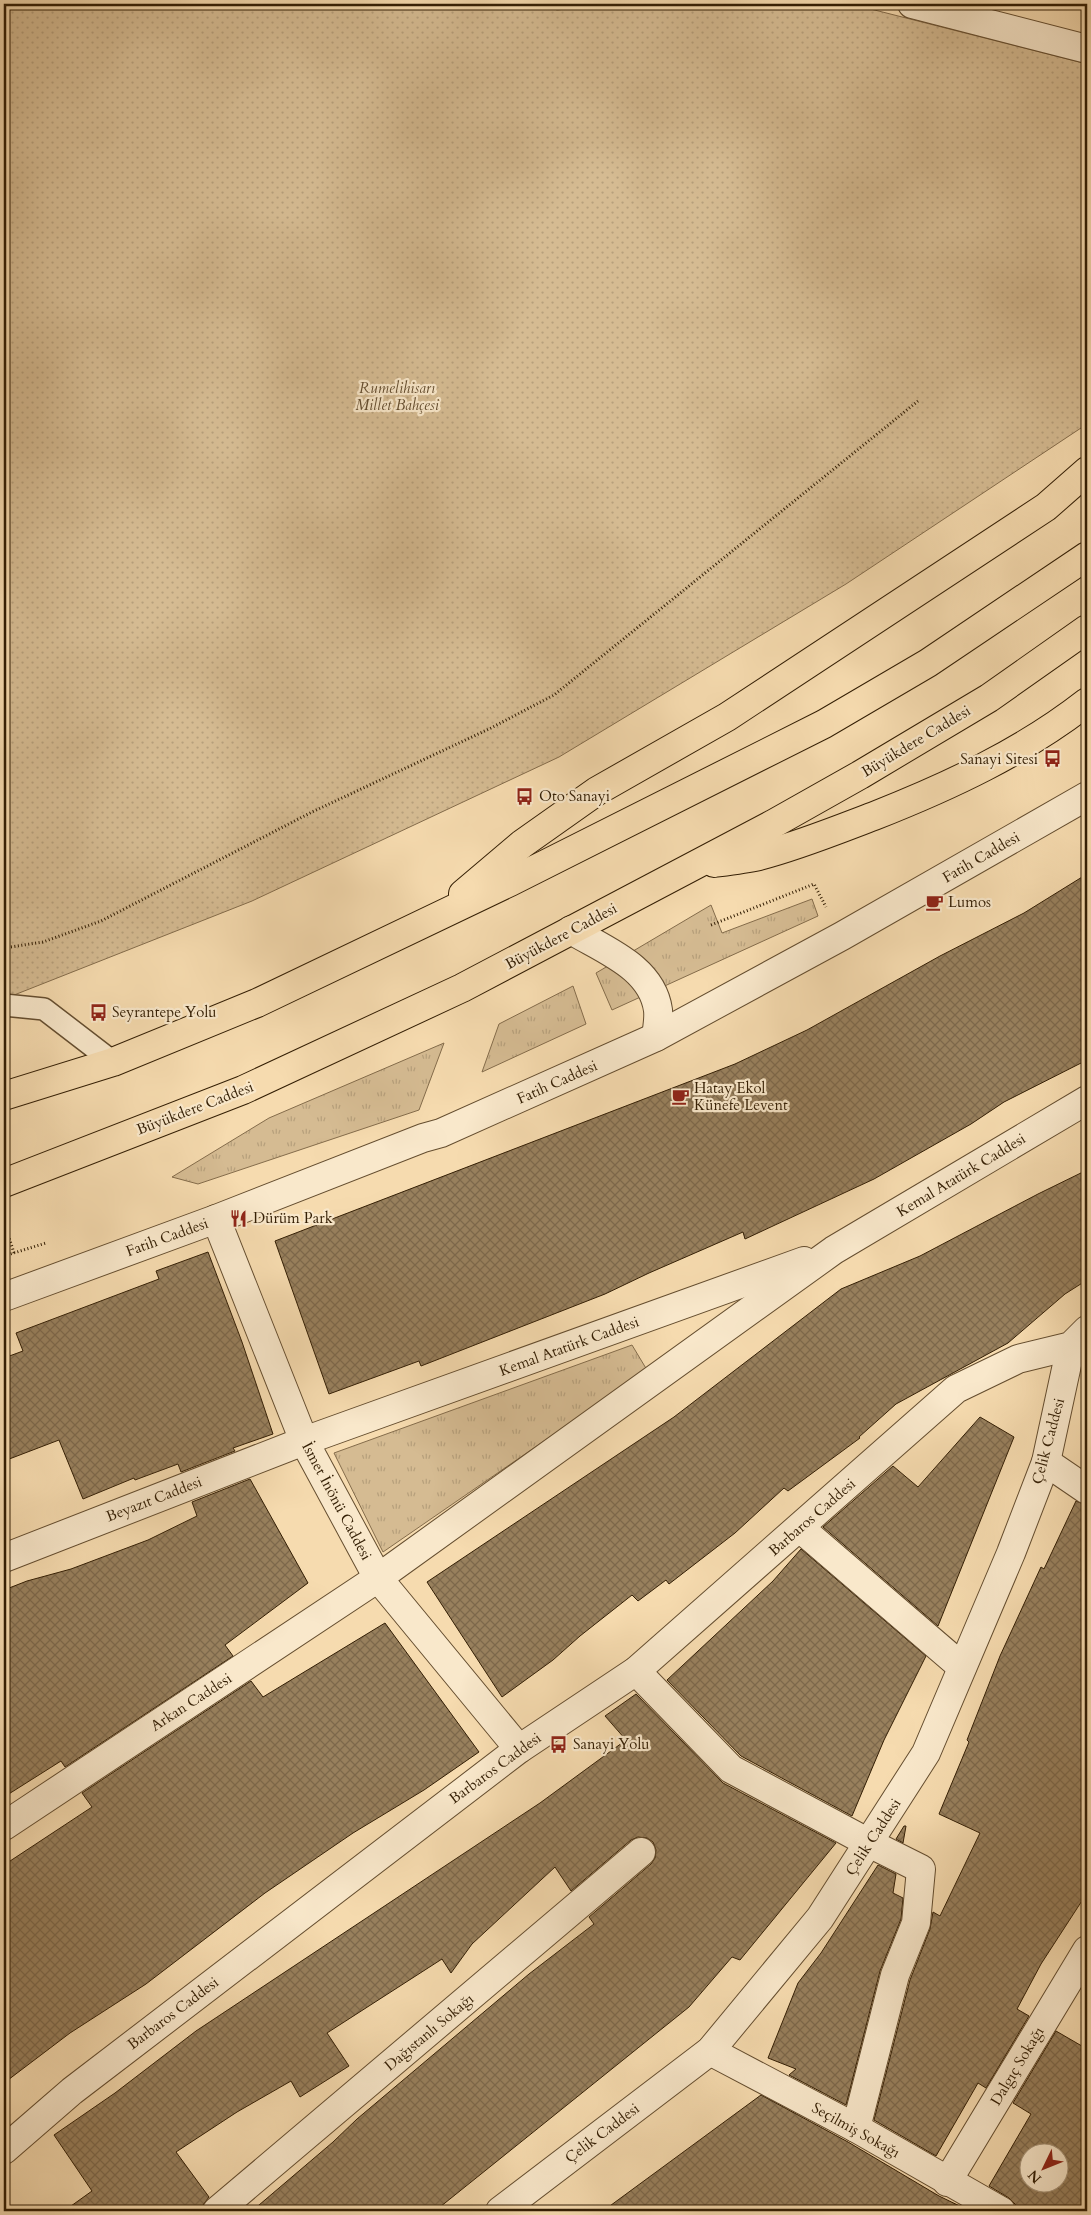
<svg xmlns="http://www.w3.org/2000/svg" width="1091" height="2215" viewBox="0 0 1091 2215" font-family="Cardo,serif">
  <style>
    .grass { fill: url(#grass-tufts); stroke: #846c4b }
    .park { fill: url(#park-dots); stroke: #846c4b }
    .building { fill: url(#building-cross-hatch); stroke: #331e04; fill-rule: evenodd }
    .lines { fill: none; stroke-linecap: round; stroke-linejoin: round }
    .service-casing { stroke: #644d2f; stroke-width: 24 }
    .minor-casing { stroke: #644d2f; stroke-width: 30 }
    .tertiary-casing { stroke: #644d2f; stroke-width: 30 }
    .primary-casing { stroke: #331e04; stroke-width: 30 }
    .path { stroke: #331e04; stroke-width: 3; stroke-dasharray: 1 2.5; stroke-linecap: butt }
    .service { stroke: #f9e8cb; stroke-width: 21 }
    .minor { stroke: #f9e8cb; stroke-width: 28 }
    .tertiary { stroke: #f9e8cb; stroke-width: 28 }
    .primary { stroke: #f6dbaf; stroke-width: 28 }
    .labels { text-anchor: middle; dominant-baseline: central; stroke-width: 4.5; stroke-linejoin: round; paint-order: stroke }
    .park-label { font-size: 15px; font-style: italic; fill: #644d2f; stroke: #f9e8cb }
    .street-label { font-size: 15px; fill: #331e04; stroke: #f9e8cb }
    .poi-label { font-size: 15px; fill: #331e04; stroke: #f9e8cb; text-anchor: start }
  </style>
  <defs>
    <pattern id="grass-tufts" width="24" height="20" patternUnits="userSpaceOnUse" patternTransform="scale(1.25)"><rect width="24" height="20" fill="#d5bb92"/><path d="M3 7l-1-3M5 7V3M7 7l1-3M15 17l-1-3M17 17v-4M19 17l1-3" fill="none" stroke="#b7a07c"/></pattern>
    <pattern id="park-dots" width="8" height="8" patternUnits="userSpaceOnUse" patternTransform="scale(1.25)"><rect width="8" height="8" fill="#d5bb92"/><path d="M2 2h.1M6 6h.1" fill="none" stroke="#b7a07c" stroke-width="1.8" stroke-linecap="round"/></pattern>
    <pattern id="building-cross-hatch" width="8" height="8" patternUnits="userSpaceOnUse" patternTransform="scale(1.25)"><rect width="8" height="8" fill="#98805d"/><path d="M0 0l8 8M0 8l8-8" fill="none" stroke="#7d684b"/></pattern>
  </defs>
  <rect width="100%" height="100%" fill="#f6dbaf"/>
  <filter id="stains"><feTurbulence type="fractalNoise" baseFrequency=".004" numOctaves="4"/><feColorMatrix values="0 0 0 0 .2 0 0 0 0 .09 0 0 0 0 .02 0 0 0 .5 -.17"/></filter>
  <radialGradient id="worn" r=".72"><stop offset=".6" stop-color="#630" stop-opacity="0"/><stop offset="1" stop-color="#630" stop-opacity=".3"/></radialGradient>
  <!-- grass -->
  <g class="grass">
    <path d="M 812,899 L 818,916 L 612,1010 L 596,973 L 711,905 L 722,933 Z"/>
    <path d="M 573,986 L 586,1024 L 482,1072 L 499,1024 Z"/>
    <path d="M 444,1043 L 419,1110 L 198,1184 L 172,1177 L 269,1118 Z"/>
    <path d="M 632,1345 L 647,1370 L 383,1552 L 334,1453 Z"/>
  </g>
  <!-- park -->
  <path class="park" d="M 4,4 L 543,4 L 557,10 L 608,4 L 851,4 L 1087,64 L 1087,424 L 846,584 L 559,757 L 252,901 L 4,999 Z"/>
  <!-- building -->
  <g class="building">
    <path d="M 1087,874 L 1087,1060 L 1004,1102 L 971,1124 L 874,1179 L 745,1239 L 743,1232 L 649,1273 L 605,1294 L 421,1366 L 419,1361 L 329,1394 L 275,1241 L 735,1064 L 807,1030 L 940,956 L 1024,913 Z"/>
    <path d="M 1087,1170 L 1087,1280 L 1065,1294 L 1008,1343 L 896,1404 L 859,1437 L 860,1438 L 788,1491 L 784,1488 L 735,1533 L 669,1584 L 666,1580 L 638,1601 L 632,1595 L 580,1636 L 553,1660 L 502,1697 L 427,1582 L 674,1417 L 841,1289 L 920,1256 L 1038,1194 Z"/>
    <path d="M 208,1252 L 242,1342 L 273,1434 L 233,1448 L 235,1451 L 181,1472 L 178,1464 L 135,1480 L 134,1478 L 83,1499 L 59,1440 L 4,1461 L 4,1358 L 23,1351 L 16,1333 L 159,1279 L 156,1271 Z"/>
    <path d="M 980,1417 L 1014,1437 L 938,1626 L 823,1527 L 893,1466 L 918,1487 Z"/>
    <path d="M 250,1479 L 308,1583 L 225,1645 L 233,1656 L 65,1767 L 61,1761 L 4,1797 L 4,1590 L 27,1581 L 71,1569 L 148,1540 L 197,1516 L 192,1502 Z"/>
    <path d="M 1076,1501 L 1087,1505 L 1087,1893 L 1041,1964 L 1017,2009 L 1029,2016 L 986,2088 L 978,2083 L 936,2156 L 874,2120 L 910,1980 L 930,1929 L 933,1912 L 940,1916 L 980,1833 L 939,1814 L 969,1742 L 967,1740 L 1000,1656 L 1041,1567 L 1044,1569 Z"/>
    <path d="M 801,1549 L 926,1656 L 884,1740 L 852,1816 L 741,1756 L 667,1680 L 773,1581 Z"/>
    <path d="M 385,1623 L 479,1752 L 424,1790 L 353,1833 L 265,1893 L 146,1984 L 70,2033 L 4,2083 L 4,1865 L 92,1807 L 82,1793 L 251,1681 L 263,1697 Z"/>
    <path d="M 636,1694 L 723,1783 L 836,1843 L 740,1960 L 732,1957 L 689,2007 L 435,2211 L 252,2211 L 333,2142 L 357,2119 L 529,1974 L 594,1924 L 589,1917 L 651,1864 L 655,1858 L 656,1850 L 653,1842 L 647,1838 L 638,1837 L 631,1840 L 571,1891 L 555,1867 L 472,1944 L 451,1973 L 442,1959 L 327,2033 L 349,2066 L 300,2097 L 291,2081 L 237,2112 L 176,2152 L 209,2197 L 203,2205 L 202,2211 L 64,2211 L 92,2191 L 54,2135 L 115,2093 L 196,2031 L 540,1803 L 626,1740 L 605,1716 Z"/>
    <path d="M 904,1826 L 906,1826 L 903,1843 L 896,1839 Z"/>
    <path d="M 878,1865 L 896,1874 L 893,1893 L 903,1898 L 901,1919 L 880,1971 L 846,2105 L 789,2075 L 796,2069 L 768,2058 L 798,1983 L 821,1953 Z"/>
    <path d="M 1056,2031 L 1087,2049 L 1087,2211 L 1017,2211 L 1015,2204 L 1009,2198 L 989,2186 L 1031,2114 L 1013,2103 ZM 1028,2152 L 1058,2152 L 1058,2182 L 1028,2182 Z"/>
    <path d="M 761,2095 L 848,2142 L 939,2196 L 970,2211 L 603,2211 Z"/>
  </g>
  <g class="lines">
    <defs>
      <path id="service" d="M 4,1005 L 44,1009 L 113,1062"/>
      <g id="minor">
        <path d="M 912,4 L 1087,49"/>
        <path d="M 216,1219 L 304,1441 L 378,1578 L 519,1749"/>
        <path d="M 1046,1462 L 1087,1490"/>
        <path d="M 800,1528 L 962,1667"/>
        <path d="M 4,1558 L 304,1441 L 804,1261"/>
        <path d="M 636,1671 L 731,1769 L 869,1843 L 921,1869 L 916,1923 L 895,1975 L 856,2128"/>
        <path d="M 4,1826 L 378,1578 L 834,1250 L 1087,1100"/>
        <path d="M 710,2051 L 856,2128 L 1001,2211"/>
        <path d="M 947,2182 L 1087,1950"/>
        <path d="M 217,2211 L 641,1852"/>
      </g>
      <g id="tertiary">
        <path d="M 571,930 C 604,950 652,967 658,1010 C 659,1019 657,1029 656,1037"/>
        <path d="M 4,1297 L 216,1219 L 423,1138 L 441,1133 L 656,1037 L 842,936 L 1087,796"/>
        <path d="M 4,2150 L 72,2091 L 519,1749 L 636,1671 L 956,1389 L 1018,1359 L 1071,1346 L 1087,1330"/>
        <path d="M 500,2211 L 710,2051 L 820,1918 L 926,1753 L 1011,1553 L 1046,1462 L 1071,1346"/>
      </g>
      <g id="primary">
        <path d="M 714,863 C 729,861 745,859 759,856 C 798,846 837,830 874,816 C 950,786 1023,752 1087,702"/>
        <path d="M 463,894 L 522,844 L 597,791 L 727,717 L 1046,507 L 1087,471"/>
        <path d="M 4,1096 L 113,1062 L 257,1003 L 510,882 L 824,724 L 928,663 L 1087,556"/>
        <path d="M 4,1183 L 243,1090 L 462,988 L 773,824 L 860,775 L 989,698 L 1087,629"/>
      </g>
    </defs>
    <!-- service casing -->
    <use href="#service" class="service-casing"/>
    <!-- minor casing -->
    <use href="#minor" class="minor-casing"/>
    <!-- tertiary casing -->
    <use href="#tertiary" class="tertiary-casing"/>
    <!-- primary casing -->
    <use href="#primary" class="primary-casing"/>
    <!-- path -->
    <g class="path">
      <path d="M 711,925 L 814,884 L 826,907"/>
      <path d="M 4,948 L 43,942 L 101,921 L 312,812 L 491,728 L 554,695 L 918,401"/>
      <path d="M 4,1222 L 14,1253"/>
      <path d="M 4,1256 L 46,1243"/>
    </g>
    <!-- service -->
    <use href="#service" class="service"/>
    <!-- minor -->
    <use href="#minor" class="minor"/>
    <!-- tertiary -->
    <use href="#tertiary" class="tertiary"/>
    <!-- primary -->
    <use href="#primary" class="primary"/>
  </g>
  <!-- icons -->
  <defs>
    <symbol id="bus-bare" viewBox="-9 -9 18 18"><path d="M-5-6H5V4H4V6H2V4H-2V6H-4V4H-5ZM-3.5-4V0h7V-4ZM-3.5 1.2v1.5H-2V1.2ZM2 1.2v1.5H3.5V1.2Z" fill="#8f2418" stroke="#f9e8cb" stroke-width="2.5" paint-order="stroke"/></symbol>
    <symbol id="cafe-bare" viewBox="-9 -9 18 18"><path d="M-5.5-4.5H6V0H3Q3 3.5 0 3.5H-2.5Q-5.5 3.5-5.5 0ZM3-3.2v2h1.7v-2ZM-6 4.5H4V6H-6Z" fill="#8f2418" stroke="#f9e8cb" stroke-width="2.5" paint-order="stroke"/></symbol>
    <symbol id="restaurant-bare" viewBox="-9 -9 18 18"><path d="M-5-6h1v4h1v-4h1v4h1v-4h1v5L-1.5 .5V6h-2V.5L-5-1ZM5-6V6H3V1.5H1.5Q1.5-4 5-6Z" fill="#8f2418" stroke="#f9e8cb" stroke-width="2.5" paint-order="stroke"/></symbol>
  </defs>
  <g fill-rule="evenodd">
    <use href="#bus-bare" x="1040" y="746" width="25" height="25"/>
    <use href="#bus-bare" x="512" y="784" width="25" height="25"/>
    <use href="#cafe-bare" x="922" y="890" width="25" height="25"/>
    <use href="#bus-bare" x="86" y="1000" width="25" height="25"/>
    <use href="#cafe-bare" x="668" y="1084" width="25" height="25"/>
    <use href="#restaurant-bare" x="226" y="1206" width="25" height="25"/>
    <use href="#bus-bare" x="546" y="1732" width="25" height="25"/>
  </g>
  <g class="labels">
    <!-- park labels -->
    <g class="park-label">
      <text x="397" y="388">Rumelihisarı<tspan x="397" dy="17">Millet Bahçesi</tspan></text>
    </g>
    <!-- street labels -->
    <g class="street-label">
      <text transform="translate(916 741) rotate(-31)">Büyükdere Caddesi</text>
      <text transform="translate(981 857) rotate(-30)">Fatih Caddesi</text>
      <text transform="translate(561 936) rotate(-28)">Büyükdere Caddesi</text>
      <text transform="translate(557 1082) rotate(-24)">Fatih Caddesi</text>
      <text transform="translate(195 1108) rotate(-21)">Büyükdere Caddesi</text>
      <text transform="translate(961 1175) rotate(-31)">Kemal Atatürk Caddesi</text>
      <text transform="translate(167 1237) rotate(-20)">Fatih Caddesi</text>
      <text transform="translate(569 1346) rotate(-20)">Kemal Atatürk Caddesi</text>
      <text transform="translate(1048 1441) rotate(-75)">Çelik Caddesi</text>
      <text transform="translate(154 1499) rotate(-21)">Beyazıt Caddesi</text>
      <text transform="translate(337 1501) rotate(62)">İsmet İnönü Caddesi</text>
      <text transform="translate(812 1517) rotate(-41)">Barbaros Caddesi</text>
      <text transform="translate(191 1702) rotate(-33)">Arkan Caddesi</text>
      <text transform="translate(495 1768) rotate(-36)">Barbaros Caddesi</text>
      <text transform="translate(873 1837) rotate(-57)">Çelik Caddesi</text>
      <text transform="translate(173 2013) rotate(-37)">Barbaros Caddesi</text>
      <text transform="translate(429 2032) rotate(-40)">Dağıstanlı Sokağı</text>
      <text transform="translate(1017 2066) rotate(-59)">Dalgıç Sokağı</text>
      <text transform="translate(856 2130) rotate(29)">Seçilmiş Sokağı</text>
      <text transform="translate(602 2133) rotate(-37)">Çelik Caddesi</text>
    </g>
    <!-- poi labels -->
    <g class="poi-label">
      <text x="1038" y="759" text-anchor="end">Sanayi Sitesi</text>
      <text x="539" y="796">Oto Sanayi</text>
      <text x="948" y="902">Lumos</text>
      <text x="112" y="1012">Seyrantepe Yolu</text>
      <text x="694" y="1088">Hatay Ekol<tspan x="694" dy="17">Künefe Levent</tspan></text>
      <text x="253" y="1218">Dürüm Park</text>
      <text x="573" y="1744">Sanayi Yolu</text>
    </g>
  </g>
  <!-- margin -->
  <rect width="1091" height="2215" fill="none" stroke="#f6dbaf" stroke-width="20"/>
  <rect x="5" y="5" width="1081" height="2205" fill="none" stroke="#331e04" stroke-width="2.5"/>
  <rect x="10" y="10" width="1071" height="2195" fill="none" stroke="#331e04"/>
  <!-- north arrow -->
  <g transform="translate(1044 2168) rotate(227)"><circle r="24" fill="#f9e8cb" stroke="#aa977b"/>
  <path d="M0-4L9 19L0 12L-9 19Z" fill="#8f2418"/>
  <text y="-8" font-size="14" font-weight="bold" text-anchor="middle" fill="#331e04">N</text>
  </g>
  <rect width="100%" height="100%" filter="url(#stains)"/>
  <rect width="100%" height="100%" fill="url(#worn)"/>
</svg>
